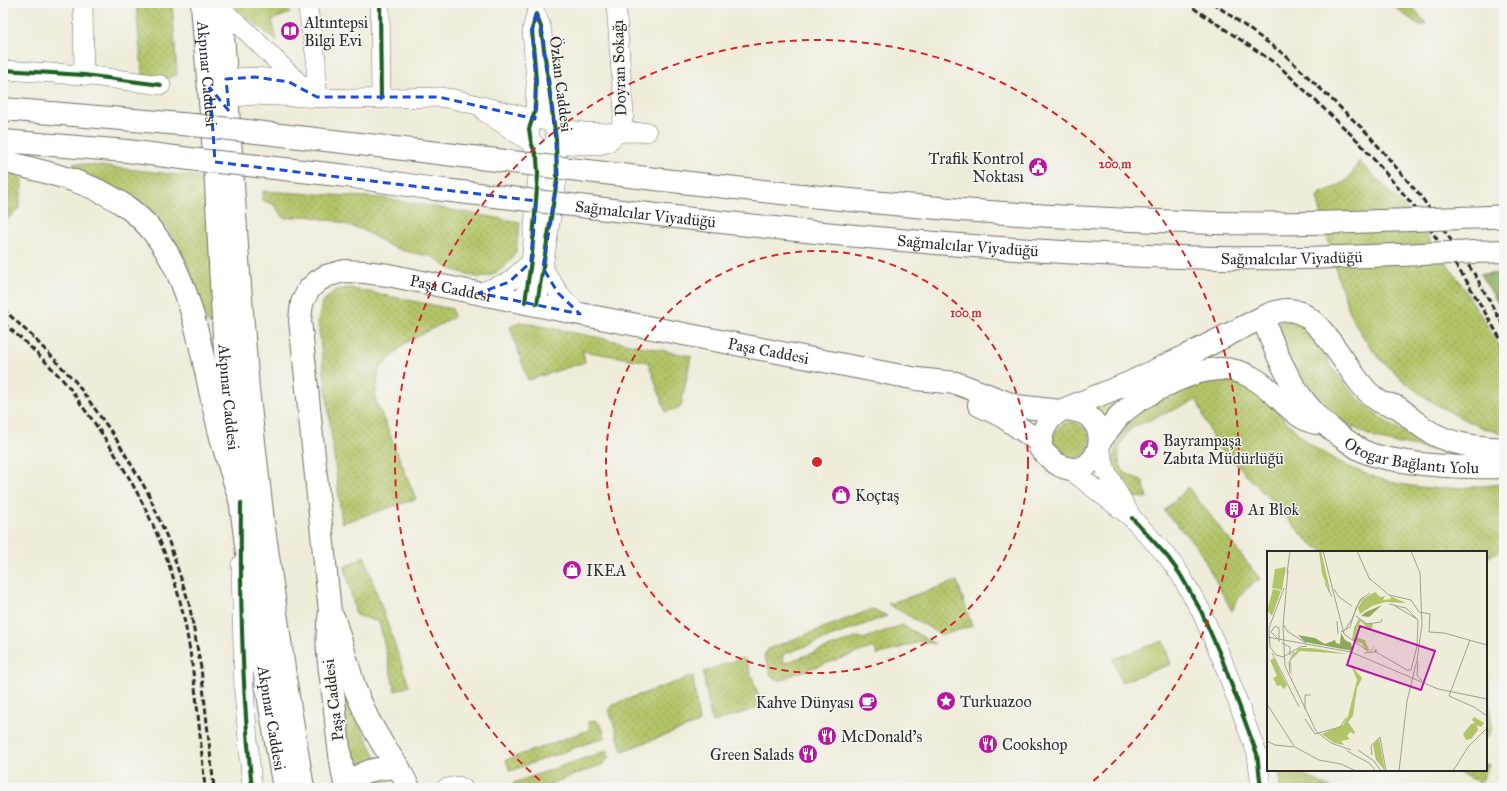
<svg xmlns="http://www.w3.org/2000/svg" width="1507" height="791" viewBox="0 0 1507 791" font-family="'IM FELL Great Primer',serif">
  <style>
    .grass { fill: url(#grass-dots); stroke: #6e784a }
    .forest { fill: url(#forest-firs); stroke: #5c6a44 }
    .park { fill: url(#park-tufts); stroke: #6e784a }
    .pitch { fill: #b2c468; stroke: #6e784a }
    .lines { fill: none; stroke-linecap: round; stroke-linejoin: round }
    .minor-casing { stroke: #706f68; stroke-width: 20 }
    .major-casing { stroke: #706f68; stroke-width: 24 }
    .highway-casing { stroke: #706f68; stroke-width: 24 }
    .minor { stroke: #fff; stroke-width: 19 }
    .major { stroke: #fff; stroke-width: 22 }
    .highway { stroke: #fff; stroke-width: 22 }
    .rail { stroke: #2b2b2b; stroke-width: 3; stroke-dasharray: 6 3; stroke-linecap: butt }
    .highway-bridge-casing { stroke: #706f68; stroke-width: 24; stroke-linecap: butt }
    .highway-bridge { stroke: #fff; stroke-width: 22 }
    .cycleway-casing { stroke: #f6f6f2; stroke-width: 6 }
    .cycleway { stroke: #1b5e20; stroke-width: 4 }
    .marked { fill: none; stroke: #1d4ed8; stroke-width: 3; stroke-dasharray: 8 5; stroke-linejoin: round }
    .ring { fill: none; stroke: #d62828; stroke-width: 2; stroke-dasharray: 7 5 }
    .labels { text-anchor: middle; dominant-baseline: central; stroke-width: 3; stroke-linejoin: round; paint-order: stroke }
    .poi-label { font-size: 16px; fill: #2b2b2b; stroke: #f6f6f2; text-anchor: start }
    .street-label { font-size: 16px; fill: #2b2b2b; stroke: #f6f6f2 }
    .inset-road { fill: none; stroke: #a19f94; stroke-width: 1 }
    .view { fill: #b5179e; fill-opacity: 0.15; stroke: #b5179e; stroke-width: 2 }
    .inset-edge { fill: none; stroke: #2b2b2b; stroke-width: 2 }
    .centre { fill: #d62828; stroke: #f6f6f2; stroke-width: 2 }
    .ring-label { font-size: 12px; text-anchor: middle; font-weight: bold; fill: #d62828; stroke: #f6f6f2; stroke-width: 3; stroke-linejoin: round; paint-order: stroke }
  </style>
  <defs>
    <pattern id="grass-dots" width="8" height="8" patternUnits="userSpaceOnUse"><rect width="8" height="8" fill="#b2c468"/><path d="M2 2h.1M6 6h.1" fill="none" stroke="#919f56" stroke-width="1.8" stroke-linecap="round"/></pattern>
    <pattern id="forest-firs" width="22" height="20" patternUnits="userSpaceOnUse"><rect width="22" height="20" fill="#8daa5c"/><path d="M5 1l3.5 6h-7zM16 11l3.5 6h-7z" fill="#738b4c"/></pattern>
    <pattern id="park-tufts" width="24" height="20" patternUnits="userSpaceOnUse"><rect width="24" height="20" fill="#b2c468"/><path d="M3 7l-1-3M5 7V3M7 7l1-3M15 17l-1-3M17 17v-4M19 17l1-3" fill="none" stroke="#919f56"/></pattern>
  </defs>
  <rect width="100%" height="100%" fill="#f6f6f2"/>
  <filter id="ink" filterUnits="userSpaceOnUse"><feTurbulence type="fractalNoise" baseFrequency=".025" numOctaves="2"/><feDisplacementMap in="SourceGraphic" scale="8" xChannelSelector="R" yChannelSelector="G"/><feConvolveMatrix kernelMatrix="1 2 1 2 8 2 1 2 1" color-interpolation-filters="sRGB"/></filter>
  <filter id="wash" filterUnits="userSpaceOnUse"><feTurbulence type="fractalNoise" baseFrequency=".012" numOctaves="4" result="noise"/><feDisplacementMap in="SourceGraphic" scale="16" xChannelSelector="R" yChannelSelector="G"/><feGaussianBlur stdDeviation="0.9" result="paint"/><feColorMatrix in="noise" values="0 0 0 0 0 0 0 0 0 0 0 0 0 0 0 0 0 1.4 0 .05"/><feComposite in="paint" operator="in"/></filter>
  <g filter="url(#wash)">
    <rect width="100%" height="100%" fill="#efecda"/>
    <!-- grass -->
    <g class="grass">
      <path d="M 136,3 L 172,3 L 177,75 L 157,82 L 142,75 Z"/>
      <path d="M 1389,3 L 1409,3 L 1426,23 L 1421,27 Z"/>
      <path d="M 1359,161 L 1410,212 L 1458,279 L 1492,333 L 1504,355 L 1504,433 C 1483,431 1461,418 1443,408 C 1405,387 1366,352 1350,312 C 1335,275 1328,236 1317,198 L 1319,194 C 1341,184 1348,185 1359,161 Z"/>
      <path d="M 74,163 L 206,178 L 216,324 L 208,324 L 198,294 L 185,260 L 170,233 L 146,206 L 71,170 Z"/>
      <path d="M 3,172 L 16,174 L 23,180 L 19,208 L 3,224 Z"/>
      <path d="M 263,191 L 383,198 L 520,222 L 516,251 L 511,260 L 502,269 L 492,275 L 480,278 L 448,268 L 434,257 L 404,251 L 390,246 L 363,230 L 335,221 L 307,216 L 284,218 L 274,205 L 262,200 Z"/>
      <path d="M 349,288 L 452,309 L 454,317 L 404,344 L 379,370 L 375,398 L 416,499 L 342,523 L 318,322 L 322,302 L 336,290 Z"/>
      <path d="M 1294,320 C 1300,325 1308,329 1313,335 C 1323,346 1328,365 1339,377 C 1357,399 1383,423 1409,435 C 1427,442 1446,448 1464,453 L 1463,456 L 1384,441 L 1370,436 L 1342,421 L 1311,393 L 1291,364 L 1277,327 L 1279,322 Z"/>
      <path d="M 520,322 L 691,356 L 681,407 L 666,412 L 648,362 L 583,351 L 585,362 L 528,380 L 510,327 Z"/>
      <path d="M 1218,380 C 1228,380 1242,382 1250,387 C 1264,394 1279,414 1290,425 C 1299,435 1311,445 1322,452 C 1356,473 1395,487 1434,488 C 1457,489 1481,486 1504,484 L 1504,549 L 1486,558 L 1486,552 L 1325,552 L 1311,544 L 1227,454 L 1216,447 L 1197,400 L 1135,426 C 1122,434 1111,460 1126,473 C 1131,477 1138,478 1143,481 L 1147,498 L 1132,497 L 1128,496 C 1124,488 1117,480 1115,471 C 1112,464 1114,454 1116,447 C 1123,418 1147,407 1172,396 C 1187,390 1201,382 1218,380 Z"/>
      <path d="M 1128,392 L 1131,397 L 1104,420 L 1093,408 Z"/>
      <path d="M 1069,422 L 1075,422 L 1086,429 L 1091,441 L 1086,454 L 1068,461 L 1051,444 C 1051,432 1058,425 1069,422 Z"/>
      <path d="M 1188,487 L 1260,579 C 1245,589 1239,594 1232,611 L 1198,548 L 1164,511 Z"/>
      <path d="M 364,556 L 409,686 L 395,691 L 379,622 L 356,615 L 345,567 Z"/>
      <path d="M 957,581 L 972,626 L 942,635 L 888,604 Z"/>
      <path d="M 873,609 L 887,616 L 782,655 L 784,663 L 859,637 L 863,639 L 902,625 L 935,644 L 922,641 L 877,655 L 874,647 L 789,676 C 784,681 778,681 772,677 L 764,656 L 768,649 Z"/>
      <path d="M 742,658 L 746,661 L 761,702 L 757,708 L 712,723 L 703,672 Z"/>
      <path d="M 1486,664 L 1492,728 L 1490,734 L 1486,739 Z"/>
      <path d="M 693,676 L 699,723 L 622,751 L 609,709 L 614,704 Z"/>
      <path d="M 344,682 L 360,726 L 376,757 L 350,770 L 340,683 Z"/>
      <path d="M 593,720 C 602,722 603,730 605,737 L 510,771 L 506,760 L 591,729 L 588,722 Z"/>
      <path d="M 608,750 L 609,757 L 604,764 L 539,788 L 514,788 L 513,783 Z"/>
      <path d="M 1486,764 L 1489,765 L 1481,783 L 1452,770 L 1486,770 Z"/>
      <path d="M 1279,770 L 1294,770 L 1331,788 L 1280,788 Z"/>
      <path d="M 382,778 L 388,781 L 395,788 L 362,788 L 365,784 Z"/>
    </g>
    <!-- forest -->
    <path class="forest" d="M 1504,273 L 1504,313 L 1480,274 Z"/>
    <!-- park -->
    <path class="park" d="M 236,3 L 283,3 L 290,13 L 272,20 L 277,41 L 237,10 Z"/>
    <!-- pitch -->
    <path class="pitch" d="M 1163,641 L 1171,664 L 1121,682 L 1113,659 Z"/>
  </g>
  <g filter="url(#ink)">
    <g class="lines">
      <defs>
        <g id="minor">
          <path d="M 83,3 L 84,75"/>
          <path d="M 307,3 L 316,59 L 317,97"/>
          <path d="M 380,3 L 381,99"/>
          <path d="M 221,10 L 242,27 L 305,89"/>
          <path d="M 3,70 L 84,75 L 161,85"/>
          <path d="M 226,79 C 252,76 277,76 301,87"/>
          <path d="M 228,98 L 253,95 L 353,99 L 439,97 L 453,99 L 534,119 C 546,118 554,127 566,129 C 591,135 620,132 647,132"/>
          <path d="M 485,112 L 539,148 L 544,149 L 550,148 L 556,144 L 598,145 L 607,143 L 619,132 L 624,115 L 616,3"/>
          <path d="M 543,268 C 556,289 561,299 580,314"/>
          <path d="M 479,293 L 509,282 L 531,262"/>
          <path d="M 525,302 L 532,254 L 538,174 L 537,158 L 531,142 L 529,129 L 535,111 L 536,81 L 532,30 L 536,14 L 541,27 L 556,139 L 557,180 L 537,304"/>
          <path d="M 1069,469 L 1132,518 L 1107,473 L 1099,448"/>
          <path d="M 1132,518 L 1167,556 L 1180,574 L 1201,611 L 1222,659 L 1257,754 L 1261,788"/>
          <path d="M 241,565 L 244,692 L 252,788"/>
          <path d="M 446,788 L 458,786 L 463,788"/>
        </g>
        <g id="major">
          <path id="s1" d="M 202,3 C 206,64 213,124 216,185 C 220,256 222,328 229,399 C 242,530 261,659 284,788"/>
          <path d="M 221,3 L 238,260 L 248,389 L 263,521 L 287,690 L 303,788"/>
          <path d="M 979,405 L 1002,416 L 1041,443"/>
          <path d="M 1066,409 C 1073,410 1081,411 1087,415 C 1115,436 1092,483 1059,465 C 1051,461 1046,454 1040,448 C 1042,432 1045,420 1060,411 L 1129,383 L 1196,351 L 1263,317"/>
          <path d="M 1100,441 C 1106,433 1112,424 1119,416 C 1138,397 1184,374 1210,370"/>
          <path d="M 334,619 L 355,689 L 368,719 L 383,745 L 399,768 L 409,788"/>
          <path d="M 346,787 C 359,771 380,767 399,768"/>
          <path id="s2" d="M 346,788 C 339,759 337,730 334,700 C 330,670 324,642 330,612 L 300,320 L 302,303 L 309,289 L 318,281 L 326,276 L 344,271 L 365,272 L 388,275 L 580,314 L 917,379 L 956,383 L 1016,406 L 1060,411"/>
        </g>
        <g id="highway">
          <path d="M 3,109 L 193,125"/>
          <path d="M 247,131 L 438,153"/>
          <path d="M 3,141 L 127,151 L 198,160"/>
          <path d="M 3,161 C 44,172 92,181 127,207 C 193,255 199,352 218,425 C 224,451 233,477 241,503"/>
          <path d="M 248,165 L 347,176 L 435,189"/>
          <path d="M 1489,217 L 1504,216"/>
          <path d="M 1210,370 C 1241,364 1265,384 1285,404 C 1294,412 1304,421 1316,423"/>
          <path id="s3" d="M 1504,449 C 1476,447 1449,445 1425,429 C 1421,426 1417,423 1413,420 C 1408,416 1402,409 1397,407 C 1391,404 1384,405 1379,401 C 1349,383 1325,312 1289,310 C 1280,310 1271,313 1263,317 C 1279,364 1300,409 1343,438 C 1349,442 1356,448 1363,451 C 1375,457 1389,459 1401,461 C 1436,467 1469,468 1504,467"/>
        </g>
      </defs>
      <!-- minor casing -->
      <use href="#minor" class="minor-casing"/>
      <!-- major casing -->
      <use href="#major" class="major-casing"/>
      <!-- highway casing -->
      <use href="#highway" class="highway-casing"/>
      <!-- minor -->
      <use href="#minor" class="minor"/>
      <!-- major -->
      <use href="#major" class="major"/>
      <!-- highway -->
      <use href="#highway" class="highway"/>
      <!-- rail -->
      <g class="rail">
        <path d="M 1186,3 L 1278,65 L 1358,141 L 1413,205 L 1466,280 L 1504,345"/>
        <path d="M 1213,3 L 1285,55 L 1367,133 L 1422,198 L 1475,275 L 1504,327"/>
        <path d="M 3,309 L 32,336 L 75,381 L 115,437 L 148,493 L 169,542 L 189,603 L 201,668 L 214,788"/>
        <path d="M 3,323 C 26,342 48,363 68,386 C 76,396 83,408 91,418 C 131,475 164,537 181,605 C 195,665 199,727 205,788"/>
      </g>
      <defs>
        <g id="highway-bridge">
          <path d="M 193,125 L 247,131"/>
          <path d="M 438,153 C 605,173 772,194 939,208 C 1030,216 1122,220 1214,223 C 1306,225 1398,220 1489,217"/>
          <path d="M 198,160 L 248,165"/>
          <path id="s4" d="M 435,189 C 683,218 931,250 1180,257 C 1287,261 1395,255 1502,251"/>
        </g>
      </defs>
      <!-- highway-bridge casing -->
      <use href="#highway-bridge" class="highway-bridge-casing"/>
      <!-- highway-bridge -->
      <use href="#highway-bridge" class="highway-bridge"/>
      <defs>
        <g id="cycleway">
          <path d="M 380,3 L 381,99"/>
          <path d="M 3,70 L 84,75 L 161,85"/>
          <path d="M 525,302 L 532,254 L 538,174 L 537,158 L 531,142 L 529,129 L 535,111 L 536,81 L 532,30 L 536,14 L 541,27 L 556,139 L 557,180 L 537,304"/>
          <path d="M 241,503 C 240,598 242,694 252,788"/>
          <path d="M 1132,518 L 1167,556 L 1180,574 L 1201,611 L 1222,659 L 1257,754 L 1261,788"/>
        </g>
      </defs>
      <!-- cycleway casing -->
      <use href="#cycleway" class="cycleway-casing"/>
      <!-- cycleway -->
      <use href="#cycleway" class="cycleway"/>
    </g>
  </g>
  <!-- marked area -->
  <path class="marked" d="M 536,14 L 541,27 L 556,139 L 557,180 L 543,268 L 558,293 L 580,314 L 479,293 L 509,282 L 531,262 L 536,201 L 215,162 L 210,88 L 229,111 L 226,79 L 255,77 L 289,82 L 317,97 L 439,97 L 535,119 L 536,81 L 532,30 Z"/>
  <!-- distance rings -->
  <g class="ring">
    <circle cx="817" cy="462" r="211"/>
    <path d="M549 788A422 422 0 1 1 1085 788"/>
  </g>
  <!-- icons -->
  <defs>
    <symbol id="library-disc" viewBox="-11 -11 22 22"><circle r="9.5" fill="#b5179e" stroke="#f6f6f2"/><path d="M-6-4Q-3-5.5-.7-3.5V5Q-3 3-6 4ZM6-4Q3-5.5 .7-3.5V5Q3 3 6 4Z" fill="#fff"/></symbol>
    <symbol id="civic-disc" viewBox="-11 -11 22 22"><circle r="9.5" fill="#b5179e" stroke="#f6f6f2"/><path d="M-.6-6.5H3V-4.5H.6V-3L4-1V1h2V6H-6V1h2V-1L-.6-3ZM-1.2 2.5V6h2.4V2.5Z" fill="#fff"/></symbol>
    <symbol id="shop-disc" viewBox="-11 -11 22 22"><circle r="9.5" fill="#b5179e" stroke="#f6f6f2"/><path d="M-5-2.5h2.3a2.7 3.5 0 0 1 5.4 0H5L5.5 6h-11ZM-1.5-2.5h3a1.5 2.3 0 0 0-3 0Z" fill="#fff"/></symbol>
    <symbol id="building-disc" viewBox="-11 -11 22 22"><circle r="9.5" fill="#b5179e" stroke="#f6f6f2"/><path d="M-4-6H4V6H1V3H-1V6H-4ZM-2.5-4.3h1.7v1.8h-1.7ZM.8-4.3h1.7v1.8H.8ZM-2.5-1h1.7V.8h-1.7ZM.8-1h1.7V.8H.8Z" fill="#fff"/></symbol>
    <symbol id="sight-disc" viewBox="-11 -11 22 22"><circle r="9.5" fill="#b5179e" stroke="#f6f6f2"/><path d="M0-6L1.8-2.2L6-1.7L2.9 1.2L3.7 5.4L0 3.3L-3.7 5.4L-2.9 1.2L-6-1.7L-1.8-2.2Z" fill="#fff"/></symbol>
    <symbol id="cafe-disc" viewBox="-11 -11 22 22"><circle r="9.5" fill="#b5179e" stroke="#f6f6f2"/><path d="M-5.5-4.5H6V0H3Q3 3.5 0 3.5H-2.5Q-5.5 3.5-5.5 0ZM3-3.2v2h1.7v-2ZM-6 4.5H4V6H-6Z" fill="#fff"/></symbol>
    <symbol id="restaurant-disc" viewBox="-11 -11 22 22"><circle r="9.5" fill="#b5179e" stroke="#f6f6f2"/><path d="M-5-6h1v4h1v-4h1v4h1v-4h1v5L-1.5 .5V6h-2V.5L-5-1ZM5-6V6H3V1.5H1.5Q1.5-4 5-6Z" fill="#fff"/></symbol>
  </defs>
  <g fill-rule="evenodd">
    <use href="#library-disc" x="279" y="20" width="22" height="22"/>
    <use href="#civic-disc" x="1027" y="156" width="22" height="22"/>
    <use href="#civic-disc" x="1138" y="438" width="22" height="22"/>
    <use href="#shop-disc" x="830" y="484" width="22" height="22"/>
    <use href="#building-disc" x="1223" y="498" width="22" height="22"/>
    <use href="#shop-disc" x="561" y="559" width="22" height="22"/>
    <use href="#sight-disc" x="935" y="690" width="22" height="22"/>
    <use href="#cafe-disc" x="857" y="691" width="22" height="22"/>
    <use href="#restaurant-disc" x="816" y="725" width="22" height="22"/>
    <use href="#restaurant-disc" x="977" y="733" width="22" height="22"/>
    <use href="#restaurant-disc" x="797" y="743" width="22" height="22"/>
  </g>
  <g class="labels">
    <!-- poi labels -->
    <g class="poi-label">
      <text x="304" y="22">Altıntepsi<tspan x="304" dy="18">Bilgi Evi</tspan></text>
      <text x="1024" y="158" text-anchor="end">Trafik Kontrol<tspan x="1024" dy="18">Noktası</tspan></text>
      <text x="1163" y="440">Bayrampaşa<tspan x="1163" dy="18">Zabıta Müdürlüğü</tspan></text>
      <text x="855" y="495">Koçtaş</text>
      <text x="1248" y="509">A1 Blok</text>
      <text x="586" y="570">IKEA</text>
      <text x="960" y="701">Turkuazoo</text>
      <text x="854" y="702" text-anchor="end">Kahve Dünyası</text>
      <text x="841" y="736">McDonald's</text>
      <text x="1002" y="744">Cookshop</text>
      <text x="794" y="754" text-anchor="end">Green Salads</text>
    </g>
    <!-- street labels -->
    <g class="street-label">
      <text transform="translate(619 68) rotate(-92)">Doyran Sokağı</text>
      <text stroke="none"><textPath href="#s1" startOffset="71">Akpınar Caddesi</textPath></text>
      <text transform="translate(561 84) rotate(83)">Özkan Caddesi</text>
      <text stroke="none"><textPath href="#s4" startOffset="212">Sağmalcılar Viyadüğü</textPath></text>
      <text stroke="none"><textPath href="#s4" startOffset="536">Sağmalcılar Viyadüğü</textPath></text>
      <text stroke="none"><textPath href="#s4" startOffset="860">Sağmalcılar Viyadüğü</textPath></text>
      <text stroke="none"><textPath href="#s2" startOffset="652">Paşa Caddesi</textPath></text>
      <text stroke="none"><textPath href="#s2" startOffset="976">Paşa Caddesi</textPath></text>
      <text stroke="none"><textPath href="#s1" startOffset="395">Akpınar Caddesi</textPath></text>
      <text stroke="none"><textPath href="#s3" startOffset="516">Otogar Bağlantı Yolu</textPath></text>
      <text transform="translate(333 700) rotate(-97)">Paşa Caddesi</text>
      <text stroke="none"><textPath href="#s1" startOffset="719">Akpınar Caddesi</textPath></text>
    </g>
  </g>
  <!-- overview -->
  <g transform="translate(1267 551)">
    <rect width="220" height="220" fill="#efecda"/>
    <path d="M 52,0 L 54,0 L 64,43 L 55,23 ZM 92,67 L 97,72 L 106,73 L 104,80 L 93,70 L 88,86 L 98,89 L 102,99 L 106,98 L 106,95 L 107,96 L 106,99 L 100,100 L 94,92 L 85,89 L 87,77 ZM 32,97 L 45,97 L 81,103 L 33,100 L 24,109 L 25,127 L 23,113 L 24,109 L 27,103 ZM 84,114 L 95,127 L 90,137 L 86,165 L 81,171 L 88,181 L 87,183 L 83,181 L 80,185 L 83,188 L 74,190 L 77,194 L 67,192 L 55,183 L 76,174 L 81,165 L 90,129 Z" fill="#b2c468"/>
    <path d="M 115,54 L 102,66 L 94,65 L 99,61 ZM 74,82 L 78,89 L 84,92 L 86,100 L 38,91 L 31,84 L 48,87 L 58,93 L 68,89 L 69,92 L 73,93 Z" fill="#8daa5c"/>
    <path d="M 19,16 L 15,39 L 5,37 L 8,18 ZM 6,38 L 14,40 L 5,65 L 0,59 Z" fill="#b2c468"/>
    <path d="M 108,41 L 113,46 L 118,45 L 116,49 L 124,48 L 123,45 L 139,52 L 118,51 L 105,55 L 93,63 L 91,57 L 96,48 ZM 7,107 L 20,135 L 16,138 L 14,134 L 10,135 L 6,127 L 10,125 L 3,109 Z" fill="#b2c468"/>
    <path d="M 112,187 L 118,220 L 109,209 L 106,194 Z" fill="#b2c468"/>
    <path d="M 207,166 L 217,172 L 214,176 L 210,174 L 211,179 L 204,188 L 199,189 L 196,183 L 204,173 L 208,172 L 205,169 Z" fill="#b2c468"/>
    <path class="inset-road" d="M 56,0 L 77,83 L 101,100M 90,0 L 103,29M 21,19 L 16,75 L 18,115 L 49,180 L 64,192 L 84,199M 20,22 L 23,0M 102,27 L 122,44 L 144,49 L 152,61 L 163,63 L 162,81 L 177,82 L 220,94M 58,32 L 65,46M 17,37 L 2,77 L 3,96 L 9,104 L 16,106 L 33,96 L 40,95M 67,38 L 72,46 L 85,55M 128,55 L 150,68M 89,65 L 100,73 L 114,71 L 115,68M 70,70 L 71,83M 17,74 L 20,80 L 39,92M 74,81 L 83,76 L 89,57 L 96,46M 74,81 L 78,79 L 85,68 L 93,49 L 103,42M 0,86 L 84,101 L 171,138 L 220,148M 10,87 L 4,81 L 8,75 L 12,77 L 12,91M 203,89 L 182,145 L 207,156 L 220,165M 15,92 L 23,96 L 23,104M 109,101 L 140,119 L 144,119 L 150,95 L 151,69 L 139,57 L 122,53M 5,102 L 32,156M 97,102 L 105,101 L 109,101 L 109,98 L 108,101M 151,110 L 150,124 L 155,130M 23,122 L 22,112 L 27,101M 0,153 L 27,195M 38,158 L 38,144 L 44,144M 38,168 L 48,183 L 73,176 L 79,167M 0,190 L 8,194 L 28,196 L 52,209 L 74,213 L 89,220M 91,199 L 107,210 L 114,220M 80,200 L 102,212 L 109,220M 105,204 L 104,195 L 113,186 L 119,220M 132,220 L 140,150 L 150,109 L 155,74 L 153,22 L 144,0M 186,220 L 201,196 L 220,177"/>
    <path class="view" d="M 93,75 L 168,100 L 154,139 L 80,114 Z"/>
    <rect width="220" height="220" class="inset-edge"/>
  </g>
  <circle cx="817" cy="462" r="6" class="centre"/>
  <g class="ring-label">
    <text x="1115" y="168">200 m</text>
    <text x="966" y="317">100 m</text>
  </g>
  <!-- margin -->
  <rect width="1507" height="791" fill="none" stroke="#f6f6f2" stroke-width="16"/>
</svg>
